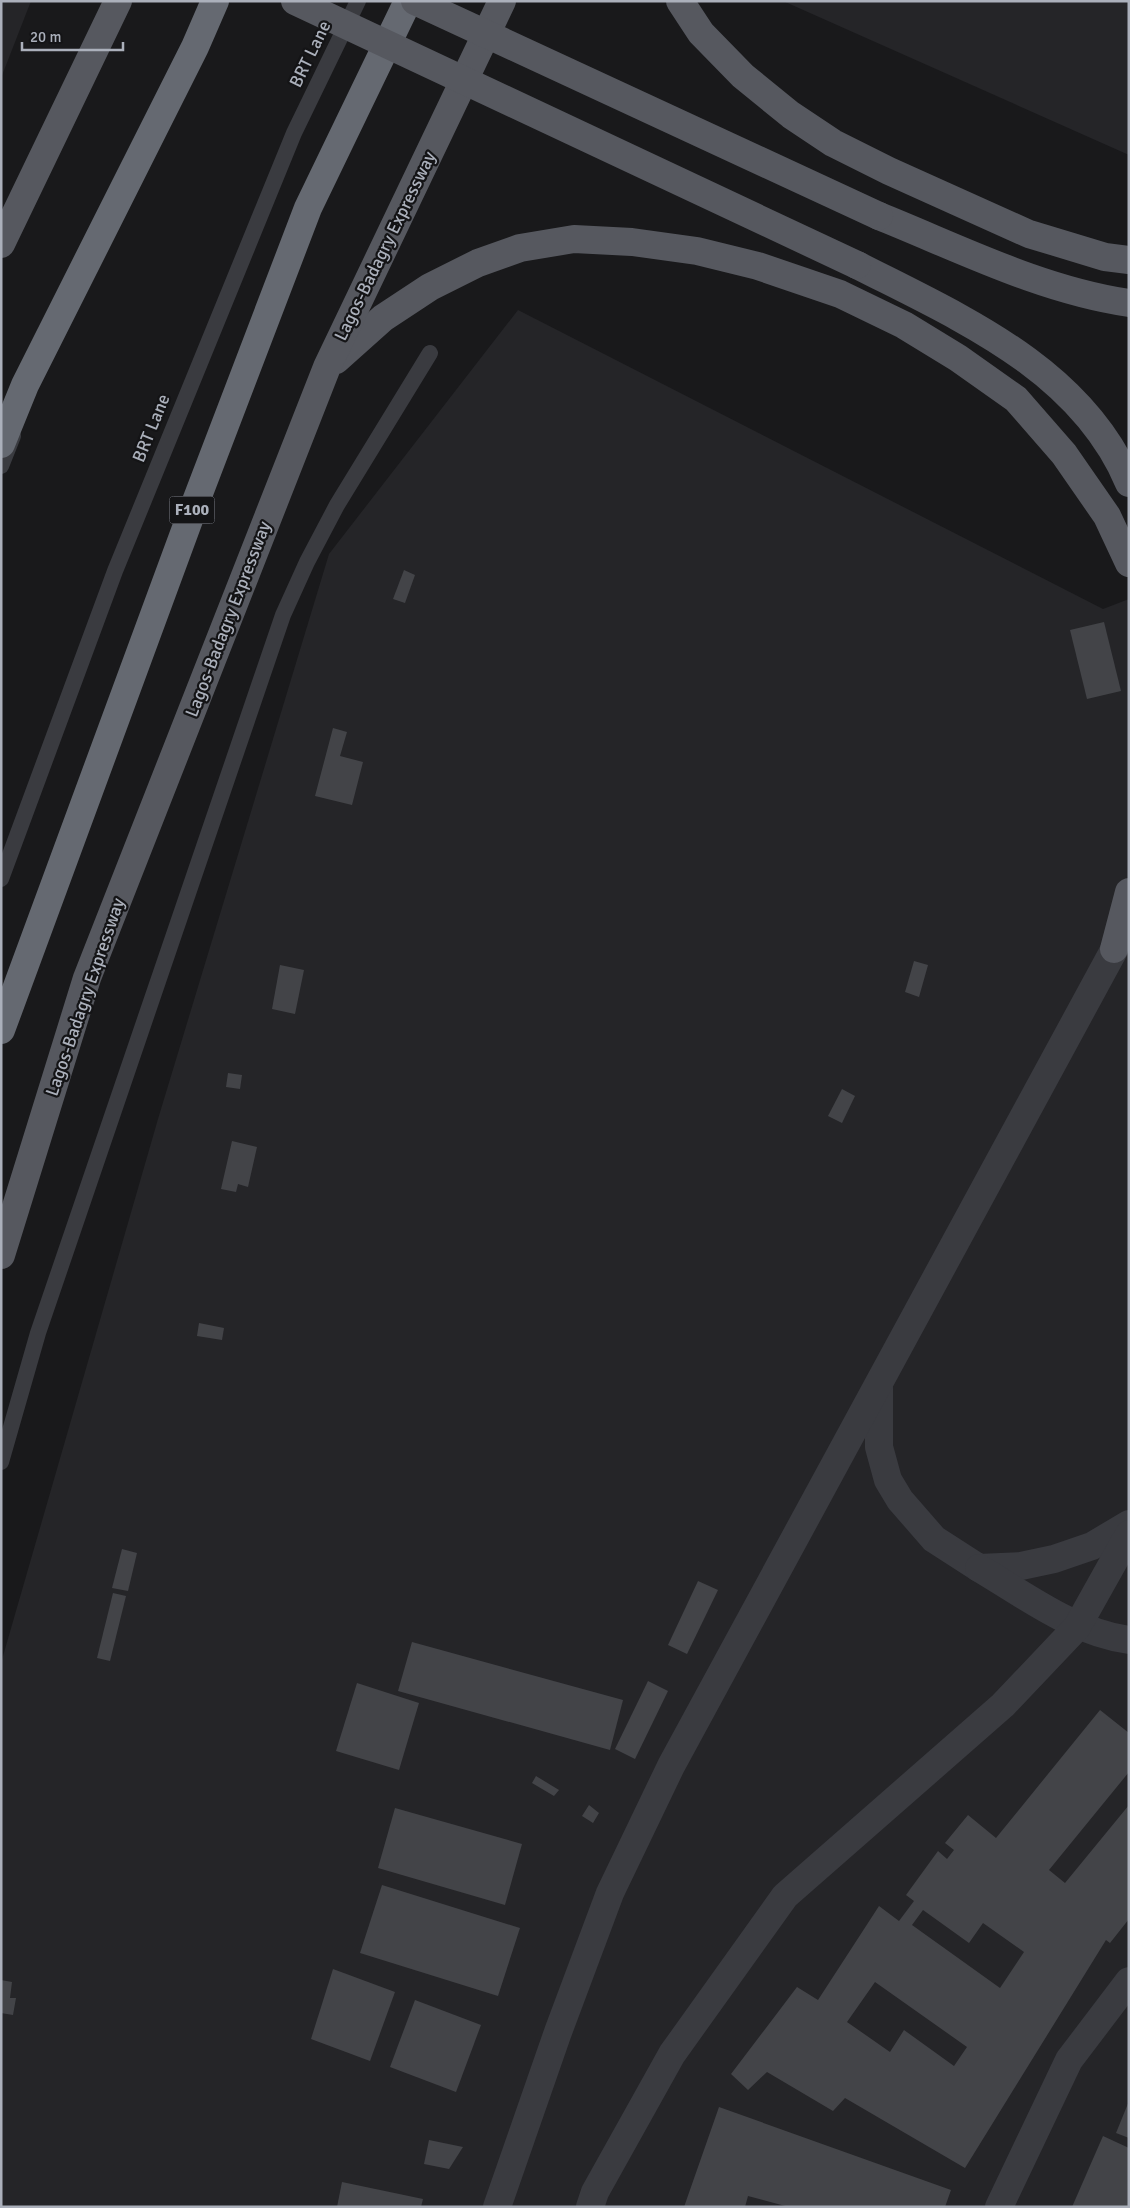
<svg xmlns="http://www.w3.org/2000/svg" width="1130" height="2208" viewBox="0 0 1130 2208" font-family="Signika,sans-serif">
  <style>
    .built { fill: #252528 }
    .building { fill: #434448; fill-rule: evenodd }
    .lines { fill: none; stroke-linecap: round; stroke-linejoin: round }
    .lane { stroke: #3a3b40; stroke-width: 16 }
    .street { stroke: #3a3b40; stroke-width: 28 }
    .primary { stroke: #56585f; stroke-width: 28 }
    .highway { stroke: #656971; stroke-width: 28 }
    .primary-bridge { stroke: #56585f; stroke-width: 28 }
    .labels { text-anchor: middle; dominant-baseline: central; stroke-width: 4.5; stroke-linejoin: round; paint-order: stroke }
    .shield { fill: #141416; stroke: #7e818a; stroke-width: 1 }
    .shield-label { font-size: 16px; font-weight: bold; fill: #abb0bb }
    .street-label { font-size: 18px; fill: #abb0bb; stroke: #141416 }
  </style>
  <rect width="100%" height="100%" fill="#19191b"/>
  <!-- built -->
  <g class="built">
    <path d="M 1,1 L 31,1 L 1,78 Z"/>
    <path d="M 783,1 L 1129,1 L 1129,155 Z"/>
    <path d="M 518,310 L 1103,609 L 1129,599 L 1129,2207 L 1,2207 L 1,1663 L 158,1119 L 329,554 Z"/>
  </g>
  <!-- building -->
  <g class="building">
    <path d="M 404,570 L 415,575 L 405,603 L 393,599 Z"/>
    <path d="M 1104,622 L 1121,691 L 1087,699 L 1070,630 Z"/>
    <path d="M 333,728 L 347,732 L 340,756 L 363,762 L 352,805 L 315,796 Z"/>
    <path d="M 914,961 L 928,965 L 919,997 L 905,992 Z"/>
    <path d="M 280,965 L 304,970 L 295,1014 L 272,1009 Z"/>
    <path d="M 228,1073 L 242,1075 L 240,1089 L 226,1087 Z"/>
    <path d="M 842,1089 L 855,1096 L 842,1123 L 828,1116 Z"/>
    <path d="M 232,1141 L 257,1147 L 248,1187 L 238,1184 L 236,1192 L 221,1189 Z"/>
    <path d="M 199,1323 L 224,1328 L 222,1340 L 197,1336 Z"/>
    <path d="M 122,1549 L 137,1553 L 128,1591 L 112,1588 Z"/>
    <path d="M 698,1581 L 718,1590 L 687,1654 L 668,1645 Z"/>
    <path d="M 113,1593 L 126,1596 L 110,1661 L 97,1658 Z"/>
    <path d="M 412,1642 L 623,1700 L 610,1750 L 398,1691 Z"/>
    <path d="M 648,1681 L 668,1691 L 635,1759 L 615,1749 Z"/>
    <path d="M 357,1683 L 419,1703 L 399,1770 L 336,1751 Z"/>
    <path d="M 1100,1710 L 1129,1733 L 1129,1772 L 1049,1870 L 1065,1883 L 1129,1805 L 1129,1919 L 1110,1943 L 1106,1940 L 965,2168 L 845,2098 L 833,2111 L 767,2072 L 748,2090 L 731,2074 L 797,1987 L 818,2000 L 879,1906 L 899,1921 L 914,1901 L 906,1895 L 938,1851 L 947,1859 L 954,1850 L 945,1843 L 968,1815 L 996,1838 ZM 923,1910 L 969,1943 L 983,1923 L 1024,1952 L 1000,1988 L 912,1925 ZM 875,1982 L 967,2047 L 954,2066 L 904,2030 L 890,2052 L 847,2022 Z"/>
    <path d="M 536,1776 L 559,1790 L 554,1796 L 532,1783 Z"/>
    <path d="M 589,1805 L 599,1813 L 593,1823 L 582,1816 Z"/>
    <path d="M 395,1808 L 522,1844 L 505,1905 L 378,1868 Z"/>
    <path d="M 382,1885 L 520,1928 L 498,1996 L 360,1953 Z"/>
    <path d="M 333,1969 L 395,1992 L 370,2061 L 311,2039 Z"/>
    <path d="M 1,1980 L 12,1982 L 10,1998 L 16,1998 L 13,2015 L 1,2013 Z"/>
    <path d="M 415,2000 L 481,2025 L 456,2092 L 390,2067 Z"/>
    <path d="M 1129,2101 L 1129,2138 L 1116,2133 Z"/>
    <path d="M 719,2107 L 951,2190 L 945,2207 L 789,2207 L 748,2196 L 745,2207 L 684,2207 Z"/>
    <path d="M 1103,2136 L 1129,2148 L 1129,2207 L 1072,2207 Z"/>
    <path d="M 429,2140 L 463,2147 L 449,2169 L 424,2164 Z"/>
    <path d="M 342,2182 L 423,2199 L 421,2207 L 337,2207 Z"/>
  </g>
  <g class="lines">
    <!-- lane -->
    <g class="lane">
      <path d="M 1,466 L 13,436"/>
      <path d="M 1,879 L 115,571 L 294,133 L 358,1"/>
      <path d="M 1,1462 L 38,1333 L 283,615 L 307,562 L 337,505 L 430,353"/>
    </g>
    <!-- street -->
    <g class="street">
      <path d="M 879,1388 L 879,1447 L 888,1480 L 900,1500 L 934,1539 L 979,1568 L 1021,1566 L 1054,1559 L 1092,1546 L 1129,1524"/>
      <path d="M 979,1568 C 1026,1596 1073,1632 1129,1640"/>
      <path d="M 497,2207 L 558,2032 L 610,1893 L 671,1766 L 1126,928"/>
      <path d="M 590,2207 L 595,2192 L 672,2054 L 785,1896 L 1003,1705 L 1077,1627 L 1129,1534"/>
      <path d="M 999,2207 L 1069,2060 L 1129,1981"/>
    </g>
    <!-- primary -->
    <g class="primary">
      <path d="M 680,1 L 701,33 L 743,76 L 791,115 L 833,143 L 889,171 L 1029,234 L 1105,257 L 1129,260"/>
      <path d="M 879,216 C 961,249 1041,290 1129,303"/>
      <path d="M 1,244 L 118,1"/>
      <path d="M 857,265 C 961,318 1081,369 1129,483"/>
      <path d="M 336,360 L 383,318 L 430,287 L 478,263 L 520,248 L 574,239 L 632,242 L 697,251 L 758,266 L 840,294 L 904,325 L 958,358 L 1016,399 L 1064,454 L 1107,516 L 1129,563"/>
      <path d="M 1114,949 L 1129,892"/>
      <path d="M 1,1255 L 87,978 L 327,367 L 502,1"/>
    </g>
    <!-- highway -->
    <g class="highway">
      <path d="M 1,444 L 25,385 L 195,47 L 215,1"/>
      <path d="M 1,1030 L 193,509 L 308,208 L 408,1"/>
    </g>
    <!-- primary-bridge -->
    <g class="primary-bridge">
      <path d="M 295,1 L 857,265"/>
      <path d="M 415,1 L 879,216"/>
    </g>
  </g>
  <g class="labels">
    <!-- shield labels -->
    <rect class="shield" x="169.5" y="496.5" width="45" height="27" rx="4"/>
    <g class="shield-label">
      <text x="192" y="510">F100</text>
    </g>
    <!-- street labels -->
    <g class="street-label">
      <text transform="translate(310 54) rotate(-64)">BRT Lane</text>
      <text transform="translate(385 246) rotate(-64)">Lagos-Badagry Expressway</text>
      <text transform="translate(151 428) rotate(-68)">BRT Lane</text>
      <text transform="translate(228 619) rotate(-69)">Lagos-Badagry Expressway</text>
      <text transform="translate(85 997) rotate(-71)">Lagos-Badagry Expressway</text>
    </g>
  </g>
  <!-- border -->
  <rect width="1130" height="2208" fill="none" stroke="#abb0bb" stroke-width="5"/>
  <!-- scale -->
  <path d="M22 42v8h101v-8" fill="none" stroke="#abb0bb" stroke-width="2.5"/>
  <text x="30" y="42" font-size="15" fill="#abb0bb" stroke="#141416" stroke-width="4" paint-order="stroke">20 m</text>
</svg>
